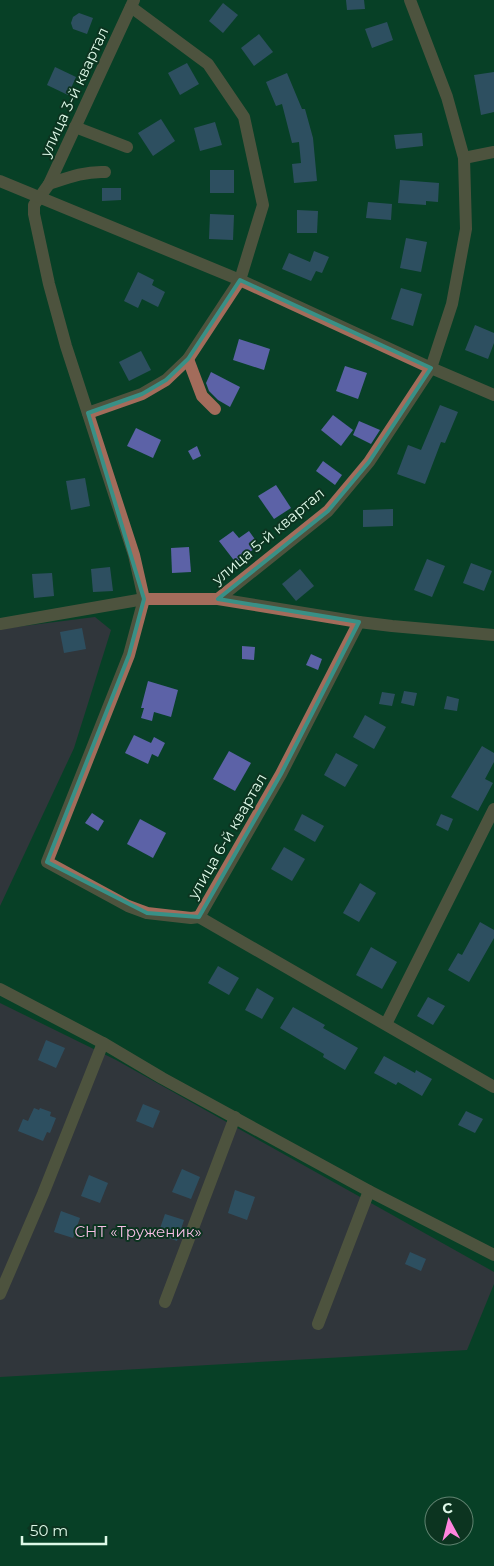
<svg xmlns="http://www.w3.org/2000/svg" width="494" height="1566" viewBox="0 0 494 1566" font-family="Montserrat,sans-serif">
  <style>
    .green { fill: #632a54 }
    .building { fill: #5c62a7 }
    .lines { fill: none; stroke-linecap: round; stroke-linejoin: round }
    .minor { stroke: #a36c5b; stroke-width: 12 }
    .marked { fill: none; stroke: #389086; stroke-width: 4; stroke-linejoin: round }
    .labels { text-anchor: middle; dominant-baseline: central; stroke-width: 4; stroke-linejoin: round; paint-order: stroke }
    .street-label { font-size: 15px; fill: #def9e8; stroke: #0c3420 }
    .park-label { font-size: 15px; fill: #f7bee5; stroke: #0c3420 }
  </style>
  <rect width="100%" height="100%" fill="#084027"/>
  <!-- green -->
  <g class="green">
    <path d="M 95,617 L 111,630 L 74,748 L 0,906 L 0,629 Z"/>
    <path d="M 0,1003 L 116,1060 L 494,1272 L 494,1284 L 467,1350 L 0,1377 Z"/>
  </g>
  <!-- building -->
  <g class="building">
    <path d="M 346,0 L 364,0 L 365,9 L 347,10 Z"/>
    <path d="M 223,3 L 238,15 L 223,33 L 209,21 Z"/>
    <path d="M 79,13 L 93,18 L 87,34 L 73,29 L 71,23 L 73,17 Z"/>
    <path d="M 387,22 L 393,40 L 372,48 L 365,29 Z"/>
    <path d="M 259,34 L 273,52 L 254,66 L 241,48 Z"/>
    <path d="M 187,63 L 199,84 L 180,95 L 168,73 Z"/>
    <path d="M 55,67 L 76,77 L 68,95 L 47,85 Z"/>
    <path d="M 494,72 L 494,112 L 481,115 L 474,75 Z"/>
    <path d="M 287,73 L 302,109 L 305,109 L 313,138 L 317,181 L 294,183 L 292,164 L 301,163 L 299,142 L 292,143 L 282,104 L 276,106 L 266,82 Z"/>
    <path d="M 161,119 L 175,141 L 153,156 L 138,133 Z"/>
    <path d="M 215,122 L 222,145 L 200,151 L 194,128 Z"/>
    <path d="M 422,133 L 423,146 L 396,149 L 394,135 Z"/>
    <rect x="210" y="170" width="24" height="23"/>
    <path d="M 400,180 L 439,183 L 438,202 L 426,201 L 426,205 L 398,203 Z"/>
    <path d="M 102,188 L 121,188 L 121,200 L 102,201 Z"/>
    <path d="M 368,202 L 392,204 L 391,220 L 366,218 Z"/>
    <path d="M 297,210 L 318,211 L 317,233 L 297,233 Z"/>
    <path d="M 210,214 L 234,215 L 233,240 L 209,239 Z"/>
    <path d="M 406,238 L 427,242 L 421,272 L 400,268 Z"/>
    <path d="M 314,251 L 329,257 L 322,273 L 316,271 L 311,281 L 282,269 L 289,253 L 310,262 Z"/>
    <path d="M 138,272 L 154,280 L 152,285 L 165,292 L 158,307 L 142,299 L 138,308 L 124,301 Z"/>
    <path d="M 401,288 L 422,294 L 413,326 L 391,319 Z"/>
    <path d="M 475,325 L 494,333 L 494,343 L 488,359 L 465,350 Z"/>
    <path d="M 239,339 L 270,349 L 264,370 L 233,360 Z"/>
    <path d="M 141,351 L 151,370 L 129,381 L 119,362 Z"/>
    <path d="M 345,366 L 367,373 L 358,399 L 336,391 Z"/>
    <path d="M 211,372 L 240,387 L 230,407 L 218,400 L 209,391 L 206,383 Z"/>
    <path d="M 440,405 L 458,412 L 445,443 L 441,442 L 425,484 L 397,474 L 408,445 L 421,450 Z"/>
    <path d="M 333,415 L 353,430 L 341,446 L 321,430 Z"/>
    <path d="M 359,421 L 380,430 L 371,444 L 353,435 Z"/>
    <path d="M 136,428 L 161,440 L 153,458 L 127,446 Z"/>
    <path d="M 197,446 L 201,456 L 193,460 L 188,451 Z"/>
    <path d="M 323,461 L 342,475 L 335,485 L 316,471 Z"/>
    <path d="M 85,478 L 90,506 L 71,510 L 66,481 Z"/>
    <path d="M 276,485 L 291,508 L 274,519 L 258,496 Z"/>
    <path d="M 393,509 L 393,526 L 363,527 L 363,510 Z"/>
    <path d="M 233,531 L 239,538 L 249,531 L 259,545 L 236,563 L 219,541 Z"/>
    <path d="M 189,547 L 191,572 L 172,573 L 171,548 Z"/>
    <path d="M 427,559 L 445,566 L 432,597 L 414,590 Z"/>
    <path d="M 471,563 L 492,571 L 484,591 L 463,583 Z"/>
    <path d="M 110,567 L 113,591 L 93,592 L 91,569 Z"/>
    <path d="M 300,569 L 314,586 L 296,601 L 282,584 Z"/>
    <path d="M 52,573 L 54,596 L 34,598 L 32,574 Z"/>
    <path d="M 82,628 L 86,649 L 64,653 L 60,632 Z"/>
    <path d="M 242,646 L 255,647 L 254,660 L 242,659 Z"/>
    <path d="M 311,654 L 322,659 L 318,670 L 306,665 Z"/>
    <path d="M 148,681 L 178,690 L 171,717 L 154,712 L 152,721 L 141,718 L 144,708 L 141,708 Z"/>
    <path d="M 404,691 L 417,693 L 414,706 L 401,703 Z"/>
    <path d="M 382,692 L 395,694 L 392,706 L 379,704 Z"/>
    <path d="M 447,696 L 459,699 L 457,711 L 444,709 Z"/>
    <path d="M 365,715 L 386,727 L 374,749 L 353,737 Z"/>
    <path d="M 134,735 L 151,743 L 154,737 L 165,743 L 158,757 L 152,754 L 148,764 L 125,753 Z"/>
    <path d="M 482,746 L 494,753 L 494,762 L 485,779 L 493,783 L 478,811 L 451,797 Z"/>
    <path d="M 229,751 L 251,763 L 235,791 L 213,779 Z"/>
    <path d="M 336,753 L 358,765 L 345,787 L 324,775 Z"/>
    <path d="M 92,813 L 104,821 L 98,831 L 85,823 Z"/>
    <path d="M 302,814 L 324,826 L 315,842 L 294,830 Z"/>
    <path d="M 441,814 L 453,819 L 448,831 L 436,825 Z"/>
    <path d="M 140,819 L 166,833 L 153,858 L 127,844 Z"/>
    <path d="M 284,847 L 305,859 L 292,881 L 271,869 Z"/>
    <path d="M 360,883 L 376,893 L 359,922 L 343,913 Z"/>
    <path d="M 480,922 L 494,930 L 494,938 L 469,982 L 448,970 L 458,953 L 462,955 Z"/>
    <path d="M 371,947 L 397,962 L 382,989 L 356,975 Z"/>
    <path d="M 218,966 L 239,978 L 229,995 L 208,983 Z"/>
    <path d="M 257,988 L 274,998 L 262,1019 L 245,1010 Z"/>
    <path d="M 428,997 L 445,1006 L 433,1025 L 417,1016 Z"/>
    <path d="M 293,1007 L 325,1025 L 323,1028 L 358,1048 L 345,1070 L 323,1057 L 324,1054 L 280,1028 Z"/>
    <path d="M 46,1040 L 65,1048 L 56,1068 L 38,1060 Z"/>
    <path d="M 384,1056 L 415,1073 L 416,1070 L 432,1079 L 422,1096 L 398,1082 L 396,1085 L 374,1073 Z"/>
    <path d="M 143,1104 L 160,1111 L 153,1128 L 136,1121 Z"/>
    <path d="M 34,1108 L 39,1110 L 40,1108 L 51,1112 L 50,1116 L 56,1118 L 50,1133 L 47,1132 L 43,1141 L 18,1131 L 23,1119 L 28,1121 Z"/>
    <path d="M 466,1111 L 483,1119 L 475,1133 L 458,1125 Z"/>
    <path d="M 182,1169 L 200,1177 L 191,1199 L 172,1192 Z"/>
    <path d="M 89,1175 L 108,1183 L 100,1203 L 81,1196 Z"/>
    <path d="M 235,1190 L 255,1197 L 247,1220 L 228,1213 Z"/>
    <path d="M 61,1211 L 80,1218 L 73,1238 L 54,1232 Z"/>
    <path d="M 165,1214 L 184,1220 L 177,1241 L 158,1234 Z"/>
    <path d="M 410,1252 L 426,1259 L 421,1271 L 405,1264 Z"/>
  </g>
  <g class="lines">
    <!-- minor -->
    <g class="minor">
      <path d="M 134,0 L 49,184 L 34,205 L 34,214 L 49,284 L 66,346 L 134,555 L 144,599 L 129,655 L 47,862 L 128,906 L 147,913 L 191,918 L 199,917"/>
      <path d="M 75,127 L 127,147"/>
      <path d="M 464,158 L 494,152"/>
      <path d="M 0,181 L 240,280 L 431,368 L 494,395"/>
      <path d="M 49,184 C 67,178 85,171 105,172"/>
      <path d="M 188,359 L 202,396 L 215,409"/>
      <path d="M 88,413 L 142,394 L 166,380 L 188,359 L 240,280 L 263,205 L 244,117 L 208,64 L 131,7"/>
      <path d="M 359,622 L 392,626 L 494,635"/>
      <path d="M 0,624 L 144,599 L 218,599 L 328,511 L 369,462 L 431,368 L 452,304 L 466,229 L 464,158 L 447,97 L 410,0"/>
      <path d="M 199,917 L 281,774 L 359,622 L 218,599"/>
      <path d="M 199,917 L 494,1087"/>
      <path d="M 0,989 L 103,1043 L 162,1078 L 369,1191 L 494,1255"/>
      <path d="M 386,1024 L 494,809"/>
      <path d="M 0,1294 L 43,1194 L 103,1043"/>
      <path d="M 165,1302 L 235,1117"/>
      <path d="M 318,1324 L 369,1191"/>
    </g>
  </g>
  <!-- marked area -->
  <path d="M0 0H494V1566H0ZM 240,280 L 431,368 L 369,462 L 328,511 L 218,599 L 359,622 L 281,774 L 199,917 L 147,913 L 47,862 L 129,655 L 144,599 L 88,413 L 142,394 L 166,380 L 188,359 Z" fill="#084027" fill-opacity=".55" fill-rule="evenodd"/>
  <path class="marked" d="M 240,280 L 431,368 L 369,462 L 328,511 L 218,599 L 359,622 L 281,774 L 199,917 L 147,913 L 47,862 L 129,655 L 144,599 L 88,413 L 142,394 L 166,380 L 188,359 Z"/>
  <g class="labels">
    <!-- street labels -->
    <g class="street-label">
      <text transform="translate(74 92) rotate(-65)">улица 3-й квартал</text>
      <text transform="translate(268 536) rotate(-40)">улица 5-й квартал</text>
      <text transform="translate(227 836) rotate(-60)">улица 6-й квартал</text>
    </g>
    <!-- park labels -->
    <g class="park-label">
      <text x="138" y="1231">СНТ «Труженик»</text>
    </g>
  </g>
  <!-- north arrow -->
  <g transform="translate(449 1521) rotate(353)"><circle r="24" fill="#0c3420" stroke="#608370"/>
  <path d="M0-4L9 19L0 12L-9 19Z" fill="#ff85de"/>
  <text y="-8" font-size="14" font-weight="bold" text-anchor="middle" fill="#def9e8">С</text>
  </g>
  <!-- scale -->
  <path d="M22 1536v8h84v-8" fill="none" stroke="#def9e8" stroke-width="2.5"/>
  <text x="30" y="1536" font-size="15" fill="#def9e8" stroke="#0c3420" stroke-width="4" paint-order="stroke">50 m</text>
</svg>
